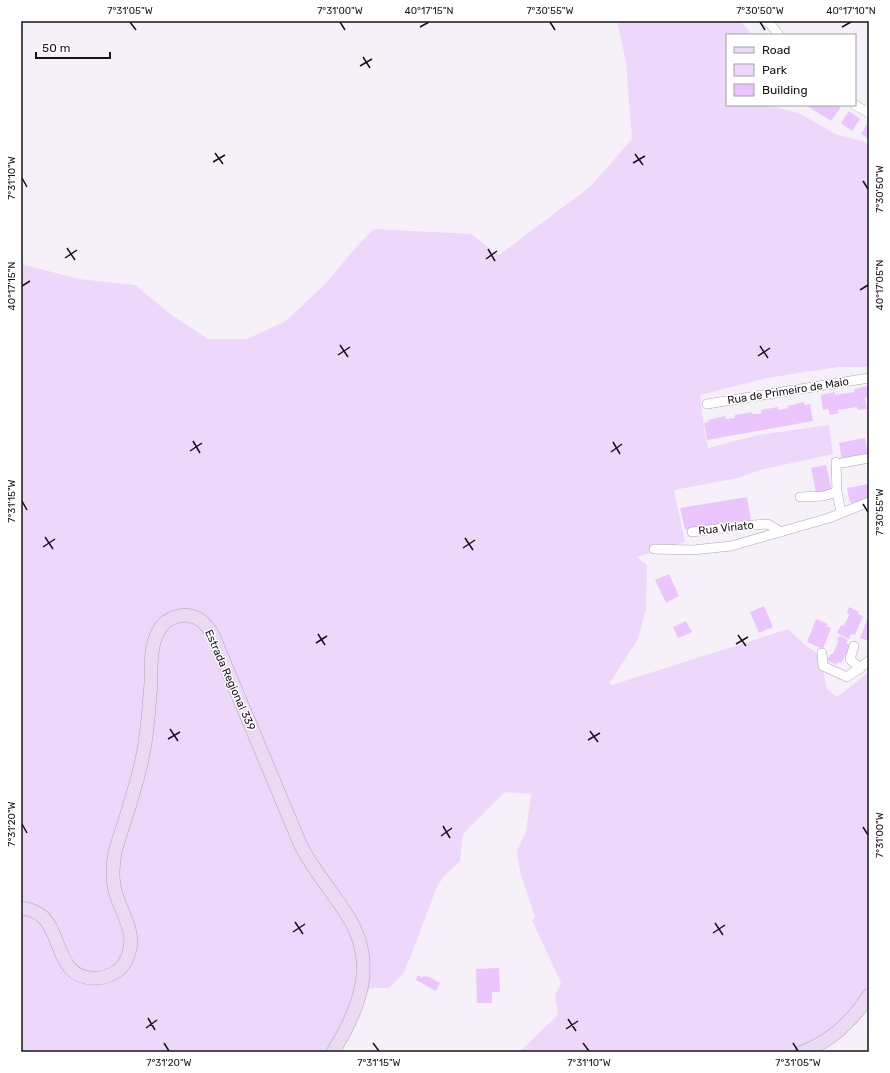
<svg xmlns="http://www.w3.org/2000/svg" width="890" height="1073" viewBox="0 0 890 1073" font-family="Rubik,sans-serif">
  <style>
    .green { fill: #edd7fa }
    .building { fill: #eac5fe }
    .lines { fill: none; stroke-linecap: round; stroke-linejoin: round }
    .street-casing { stroke: #aba7ae; stroke-width: 10 }
    .secondary-casing { stroke: #aba7ae; stroke-width: 14 }
    .street { stroke: #fff; stroke-width: 9 }
    .secondary { stroke: #ecdaf5; stroke-width: 13 }
    .ticks { fill: none; stroke: #161417; stroke-width: 1.5 }
    .labels { text-anchor: middle; dominant-baseline: central; stroke-width: 3; stroke-linejoin: round; paint-order: stroke }
    .street-label { font-size: 11px; fill: #161417; stroke: #fff }
    .neatline { fill: none; stroke: #161417; stroke-width: 1.5 }
    .ticks-label { font-size: 10px; text-anchor: middle; fill: #161417 }
  </style>
  <rect width="100%" height="100%" fill="#f6f1f9"/>
  <!-- green -->
  <path class="green" d="M 617,21 L 740,21 L 750,32 L 747,35 L 727,35 L 727,105 L 768,105 L 799,113 L 837,135 L 863,141 L 869,146 L 869,367 L 838,367 L 767,378 L 700,395 L 704,429 L 708,448 L 758,435 L 829,425 L 833,454 L 760,470 L 738,478 L 674,490 L 685,542 L 637,557 L 647,565 L 646,609 L 638,639 L 609,684 L 612,685 L 788,629 L 805,645 L 820,655 L 827,689 L 837,697 L 869,672 L 869,993 L 806,1052 L 519,1052 L 558,1015 L 555,995 L 561,983 L 532,920 L 535,917 L 520,872 L 517,851 L 526,832 L 531,794 L 505,792 L 463,834 L 460,861 L 443,877 L 436,889 L 413,950 L 403,974 L 389,988 L 371,988 L 364,996 L 331,1052 L 21,1052 L 21,264 L 79,279 L 135,285 L 170,314 L 208,339 L 247,339 L 286,321 L 325,284 L 358,245 L 374,229 L 471,234 L 499,255 L 590,187 L 632,139 L 626,62 Z"/>
  <!-- building -->
  <g class="building">
    <path d="M 808,105 L 837,105 L 841,107 L 831,121 L 807,106 Z"/>
    <path d="M 849,111 L 860,119 L 852,131 L 841,123 Z"/>
    <path d="M 869,121 L 869,139 L 861,134 Z"/>
    <path d="M 867,386 L 869,396 L 869,397 L 865,398 L 867,409 L 858,410 L 857,407 L 838,410 L 839,413 L 830,415 L 828,409 L 823,410 L 821,395 L 835,392 L 835,395 L 855,392 L 854,389 Z"/>
    <path d="M 804,402 L 805,405 L 810,404 L 813,421 L 707,440 L 704,423 L 708,422 L 708,420 L 725,416 L 726,419 L 735,418 L 735,415 L 752,412 L 752,414 L 757,414 L 761,413 L 761,410 L 778,407 L 778,410 L 784,409 L 788,408 L 787,406 Z"/>
    <path d="M 865,438 L 868,456 L 842,460 L 839,443 Z"/>
    <path d="M 826,465 L 832,491 L 816,493 L 811,468 Z"/>
    <path d="M 869,484 L 869,500 L 850,503 L 847,488 Z"/>
    <path d="M 747,497 L 751,520 L 685,530 L 680,508 Z"/>
    <path d="M 669,574 L 679,596 L 666,603 L 655,580 Z"/>
    <path d="M 764,606 L 773,627 L 759,633 L 750,612 Z"/>
    <path d="M 849,607 L 859,612 L 858,614 L 863,616 L 855,635 L 851,634 L 849,639 L 837,633 L 841,625 L 844,626 L 849,615 L 847,612 Z"/>
    <path d="M 816,619 L 828,624 L 826,626 L 831,628 L 823,649 L 807,642 Z"/>
    <path d="M 867,620 L 869,621 L 869,641 L 860,638 Z"/>
    <path d="M 686,621 L 692,632 L 678,638 L 673,627 Z"/>
    <path d="M 840,636 L 848,640 L 846,643 L 851,645 L 841,663 L 838,662 L 836,665 L 827,660 L 831,654 L 833,654 L 838,642 L 837,639 Z"/>
    <path d="M 499,968 L 500,992 L 492,992 L 492,1003 L 477,1003 L 476,969 Z"/>
    <path d="M 418,975 L 422,978 L 423,976 L 429,977 L 440,983 L 436,991 L 416,980 Z"/>
  </g>
  <g class="lines">
    <defs>
      <g id="street">
        <path d="M 766,21 L 772,26 L 779,35"/>
        <path d="M 855,105 L 869,113"/>
        <path d="M 707,404 L 869,378"/>
        <path d="M 836,462 L 837,492 L 841,512"/>
        <path d="M 842,463 L 869,458"/>
        <path d="M 800,497 L 823,496 L 837,492"/>
        <path d="M 692,532 L 739,526 L 768,524 L 781,532"/>
        <path d="M 654,549 L 693,550 L 731,546 L 829,518 L 869,502"/>
        <path d="M 854,646 L 850,659 L 860,669"/>
        <path d="M 822,653 L 823,666 L 847,677 L 869,661"/>
      </g>
      <g id="secondary">
        <path d="M 21,908 C 29,909 37,912 43,917 C 63,937 57,981 98,978 C 108,977 119,972 124,964 C 142,934 119,914 114,886 C 112,874 113,863 115,852 C 125,818 138,784 144,749 C 148,727 149,705 151,683 C 151,666 150,647 158,632 C 165,617 185,610 200,620 C 205,623 208,628 212,633 L 301,846 C 314,871 332,891 347,915 C 378,963 360,1008 333,1052"/>
        <path d="M 802,1052 C 830,1042 853,1020 869,995"/>
      </g>
    </defs>
    <!-- street casing -->
    <use href="#street" class="street-casing"/>
    <!-- secondary casing -->
    <use href="#secondary" class="secondary-casing"/>
    <!-- street -->
    <use href="#street" class="street"/>
    <!-- secondary -->
    <use href="#secondary" class="secondary"/>
  </g>
  <!-- ticks -->
  <path class="ticks" d="M 130,22 L 136,30M 340,22 L 345,30M 550,22 L 555,30M 760,22 L 765,30M 420,27 L 429,22M 842,27 L 851,22M 363,57 L 370,68M 360,66 L 372,59M 215,153 L 223,164M 635,154 L 643,165M 213,162 L 225,155M 633,163 L 645,156M 22,178 L 27,187M 863,181 L 868,189M 67,248 L 75,260M 488,249 L 495,261M 65,258 L 77,250M 486,259 L 497,251M 22,286 L 30,281M 860,290 L 868,285M 340,345 L 348,357M 760,346 L 768,358M 338,355 L 350,347M 758,356 L 770,348M 193,441 L 200,453M 613,442 L 620,454M 190,451 L 202,443M 611,452 L 622,444M 22,501 L 27,510M 863,504 L 868,512M 45,537 L 53,549M 465,538 L 473,550M 43,547 L 55,539M 463,548 L 475,540M 318,634 L 325,645M 738,635 L 746,646M 316,643 L 327,636M 736,644 L 748,637M 170,729 L 178,741M 590,731 L 598,742M 168,739 L 180,732M 588,740 L 600,733M 22,824 L 27,833M 443,826 L 450,838M 863,827 L 868,835M 441,836 L 452,828M 295,922 L 303,934M 715,923 L 723,935M 293,932 L 305,924M 713,933 L 725,925M 148,1018 L 155,1030M 568,1019 L 576,1031M 146,1028 L 157,1020M 566,1029 L 578,1021M 164,1043 L 169,1051M 373,1043 L 379,1051M 583,1043 L 589,1051M 793,1043 L 798,1051"/>
  <g class="labels">
    <!-- street labels -->
    <g class="street-label">
      <text transform="translate(788 391) rotate(-9)">Rua de Primeiro de Maio</text>
      <text transform="translate(726 528) rotate(-6)">Rua Viriato</text>
      <text transform="translate(230 680) rotate(66)">Estrada Regional 339</text>
    </g>
  </g>
  <!-- border -->
  <rect width="890" height="1073" fill="none" stroke="#ffffff" stroke-width="44"/>
  <!-- legend -->
  <rect x="726" y="34" width="130" height="72" fill="#ffffff" stroke="#a2a1a2"/>
  <rect x="734" y="47" width="20" height="6" fill="#ecdaf5" stroke="#a2a1a2"/>
  <text x="762" y="54" font-size="12" fill="#161417">Road</text>
  <rect x="734" y="64" width="20" height="12" fill="#edd7fa" stroke="#a2a1a2"/>
  <text x="762" y="74" font-size="12" fill="#161417">Park</text>
  <rect x="734" y="84" width="20" height="12" fill="#eac5fe" stroke="#a2a1a2"/>
  <text x="762" y="94" font-size="12" fill="#161417">Building</text>
  <!-- scale -->
  <path d="M36 52v6h74v-6" fill="none" stroke="#161417" stroke-width="2"/>
  <text x="42" y="52" font-size="12" fill="#161417" stroke="#ffffff" stroke-width="3" paint-order="stroke">50 m</text>
  <rect x="22" y="22" width="846" height="1029" class="neatline"/>
  <g class="ticks-label">
    <text x="130" y="14">7°31'05"W</text>
    <text x="340" y="14">7°31'00"W</text>
    <text x="429" y="14">40°17'15"N</text>
    <text x="550" y="14">7°30'55"W</text>
    <text x="760" y="14">7°30'50"W</text>
    <text x="851" y="14">40°17'10"N</text>
    <text transform="translate(11 178) rotate(-90)" y="4">7°31'10"W</text>
    <text transform="translate(879 189) rotate(-90)" y="4">7°30'50"W</text>
    <text transform="translate(879 285) rotate(-90)" y="4">40°17'05"N</text>
    <text transform="translate(11 286) rotate(-90)" y="4">40°17'15"N</text>
    <text transform="translate(11 501) rotate(-90)" y="4">7°31'15"W</text>
    <text transform="translate(879 512) rotate(-90)" y="4">7°30'55"W</text>
    <text transform="translate(11 824) rotate(-90)" y="4">7°31'20"W</text>
    <text transform="translate(879 835) rotate(-90)" y="4">7°31'00"W</text>
    <text x="169" y="1066">7°31'20"W</text>
    <text x="379" y="1066">7°31'15"W</text>
    <text x="589" y="1066">7°31'10"W</text>
    <text x="798" y="1066">7°31'05"W</text>
  </g>
</svg>
